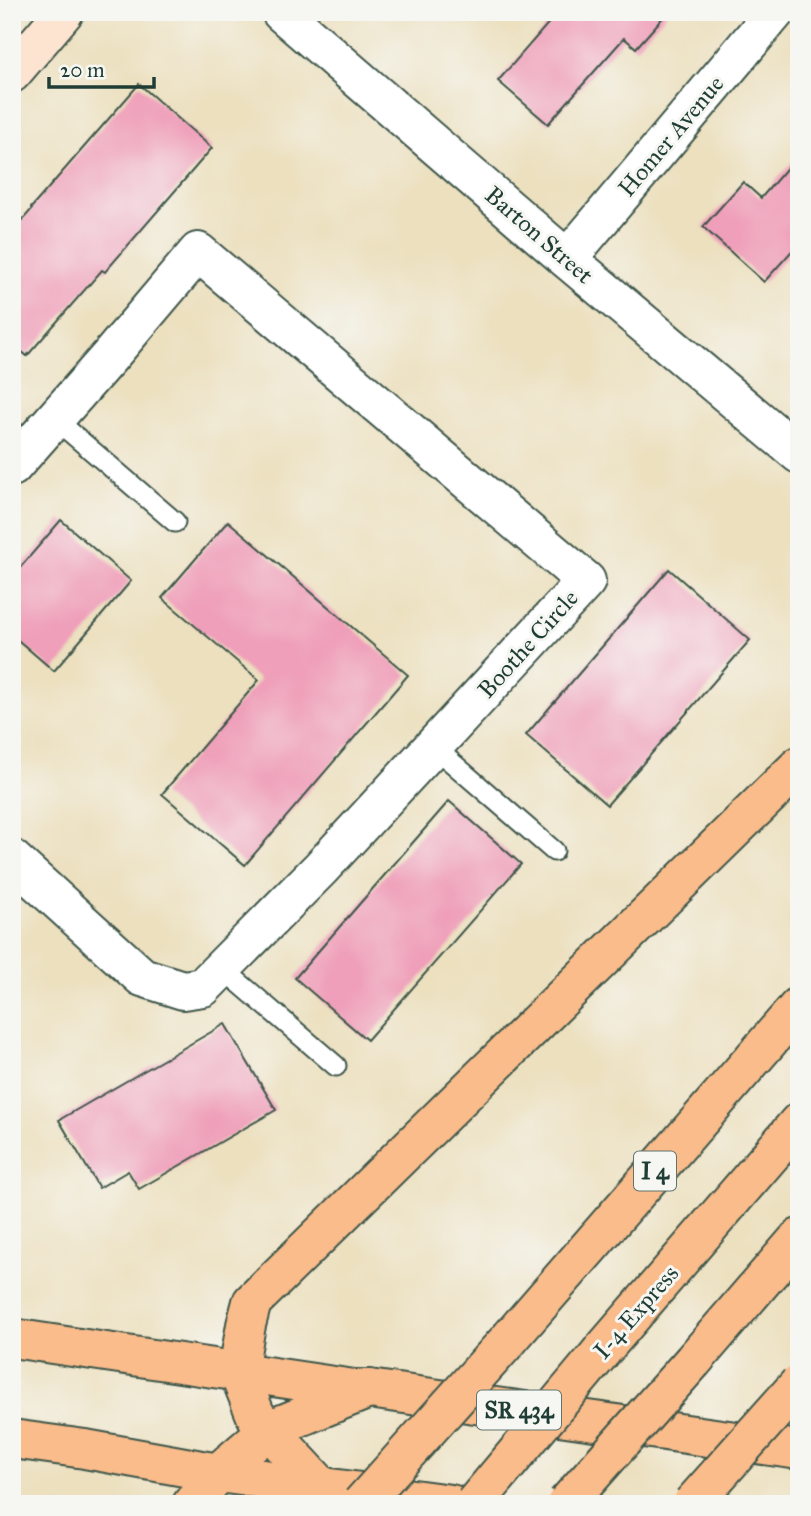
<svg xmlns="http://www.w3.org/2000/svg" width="811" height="1516" viewBox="0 0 811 1516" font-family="'IM FELL Great Primer',serif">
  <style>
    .building { fill: #ef9fb9 }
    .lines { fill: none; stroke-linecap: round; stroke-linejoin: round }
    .lane-casing { stroke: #3e5549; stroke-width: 23 }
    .street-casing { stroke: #3e5549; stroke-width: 42 }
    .secondary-casing { stroke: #3e5549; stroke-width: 42 }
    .primary-casing { stroke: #3e5549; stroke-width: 42 }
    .highway-casing { stroke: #3e5549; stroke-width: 42 }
    .lane { stroke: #fff; stroke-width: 19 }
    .street { stroke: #fff; stroke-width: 38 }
    .secondary { stroke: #fde4d1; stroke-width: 38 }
    .primary { stroke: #fabc8b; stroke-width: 38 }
    .highway { stroke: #fabc8b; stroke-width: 38 }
    .highway-bridge-casing { stroke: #3e5549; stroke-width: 42; stroke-linecap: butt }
    .highway-bridge { stroke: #fabc8b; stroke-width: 38 }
    .labels { text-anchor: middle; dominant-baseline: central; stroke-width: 6; stroke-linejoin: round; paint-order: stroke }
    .shield { fill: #f6f6f2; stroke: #60746d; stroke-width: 2 }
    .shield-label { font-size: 23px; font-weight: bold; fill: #1f3d34 }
    .street-label { font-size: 24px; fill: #1f3d34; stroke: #f6f6f2 }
  </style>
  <rect width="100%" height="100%" fill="#f6f6f2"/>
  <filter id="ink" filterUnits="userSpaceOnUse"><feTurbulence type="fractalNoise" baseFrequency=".0143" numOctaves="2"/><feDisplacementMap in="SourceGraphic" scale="14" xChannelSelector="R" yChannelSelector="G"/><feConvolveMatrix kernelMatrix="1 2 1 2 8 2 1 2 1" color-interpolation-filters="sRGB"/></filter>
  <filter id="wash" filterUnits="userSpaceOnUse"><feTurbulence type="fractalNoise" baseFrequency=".00686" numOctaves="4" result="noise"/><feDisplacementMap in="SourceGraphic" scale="28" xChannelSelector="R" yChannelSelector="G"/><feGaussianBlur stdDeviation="1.57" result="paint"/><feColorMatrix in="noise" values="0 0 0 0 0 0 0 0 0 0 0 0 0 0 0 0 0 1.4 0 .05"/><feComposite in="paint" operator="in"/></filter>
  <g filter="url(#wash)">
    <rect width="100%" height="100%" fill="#ece0bf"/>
    <g id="blocks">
      <!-- building -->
      <g class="building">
        <path d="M 558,12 L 668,12 L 636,48 L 624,38 L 548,124 L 498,81 Z"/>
        <path d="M 139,84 L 212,148 L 105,272 L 102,270 L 27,356 L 12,343 L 12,232 L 32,209 L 31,208 Z"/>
        <path d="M 799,154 L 799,243 L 764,282 L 703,227 L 743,182 L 761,198 Z"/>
        <path d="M 61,520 L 131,581 L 54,671 L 12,635 L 12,577 Z"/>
        <path d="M 228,521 L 408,675 L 245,865 L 162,794 L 259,680 L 162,598 Z"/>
        <path d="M 669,569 L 750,640 L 607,805 L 526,735 Z"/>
        <path d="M 449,801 L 521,864 L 367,1040 L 295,978 Z"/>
        <path d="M 225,1024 L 276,1110 L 139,1189 L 128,1171 L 99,1188 L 59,1120 Z"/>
      </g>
    </g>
  </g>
  <g filter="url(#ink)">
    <use href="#blocks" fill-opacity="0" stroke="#3e5549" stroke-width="2"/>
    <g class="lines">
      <defs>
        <g id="lane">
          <path d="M 55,419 L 175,522"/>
          <path d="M 434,747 L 554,851"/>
          <path d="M 222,968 L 336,1066"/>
        </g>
        <g id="street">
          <path d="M 281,12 L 567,259 L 799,454"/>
          <path d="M 567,259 L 775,12"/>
          <path d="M 12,467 L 110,356 L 198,252 L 586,581 L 321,868 L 203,987 L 183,990 L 142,977 L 12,859"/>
        </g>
        <path id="secondary" d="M 12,73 L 64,12"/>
        <g id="primary">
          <path d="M 12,1338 L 354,1389 L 369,1389 L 799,1450"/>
          <path d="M 12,1439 L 85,1449 L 218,1473 L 451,1504"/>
        </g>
        <g id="highway">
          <path d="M 511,1337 L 799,1006"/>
          <path d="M 601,1352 L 799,1122"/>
          <path d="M 693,1361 L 799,1238"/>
          <path d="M 322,1487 L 256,1416 L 238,1371 L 246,1325 L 252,1302 L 799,766"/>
          <path d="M 192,1504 L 218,1473 L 268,1430 L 369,1389"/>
        </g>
      </defs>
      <!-- lane casing -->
      <use href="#lane" class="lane-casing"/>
      <!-- street casing -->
      <use href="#street" class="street-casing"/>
      <!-- secondary casing -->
      <use href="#secondary" class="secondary-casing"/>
      <!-- primary casing -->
      <use href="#primary" class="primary-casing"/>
      <!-- highway casing -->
      <use href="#highway" class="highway-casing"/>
      <!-- lane -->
      <use href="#lane" class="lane"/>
      <!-- street -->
      <use href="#street" class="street"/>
      <!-- secondary -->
      <use href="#secondary" class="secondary"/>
      <!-- primary -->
      <use href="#primary" class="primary"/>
      <!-- highway -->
      <use href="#highway" class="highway"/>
      <defs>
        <g id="highway-bridge">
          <path d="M 361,1504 L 511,1337"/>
          <path d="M 474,1504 L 601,1352"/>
          <path d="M 566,1504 L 693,1361"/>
          <path d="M 692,1504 L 799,1384"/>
        </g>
      </defs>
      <!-- highway-bridge casing -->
      <use href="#highway-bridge" class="highway-bridge-casing"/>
      <!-- highway-bridge -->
      <use href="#highway-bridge" class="highway-bridge"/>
    </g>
  </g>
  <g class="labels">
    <!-- shield labels -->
    <g class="shield">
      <rect x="634" y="1151.5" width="42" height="39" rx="5"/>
      <rect x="477" y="1390.5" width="84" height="39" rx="5"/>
    </g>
    <g class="shield-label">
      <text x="655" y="1171">I 4</text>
      <text x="519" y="1410">SR 434</text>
    </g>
    <!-- street labels -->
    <g class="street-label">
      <text transform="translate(671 136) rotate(-50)">Homer Avenue</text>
      <text transform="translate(539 235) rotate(41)">Barton Street</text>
      <text transform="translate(528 644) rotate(-48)">Boothe Circle</text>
      <text transform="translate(636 1312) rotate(-49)">I-4 Express</text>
    </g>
  </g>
  <!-- margin -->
  <rect width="811" height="1516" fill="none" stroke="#f6f6f2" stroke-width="42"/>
  <!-- scale -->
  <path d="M49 77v10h105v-10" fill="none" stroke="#1f3d34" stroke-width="3.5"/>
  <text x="60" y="77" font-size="21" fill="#1f3d34" stroke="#f6f6f2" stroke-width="5" paint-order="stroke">20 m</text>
</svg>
